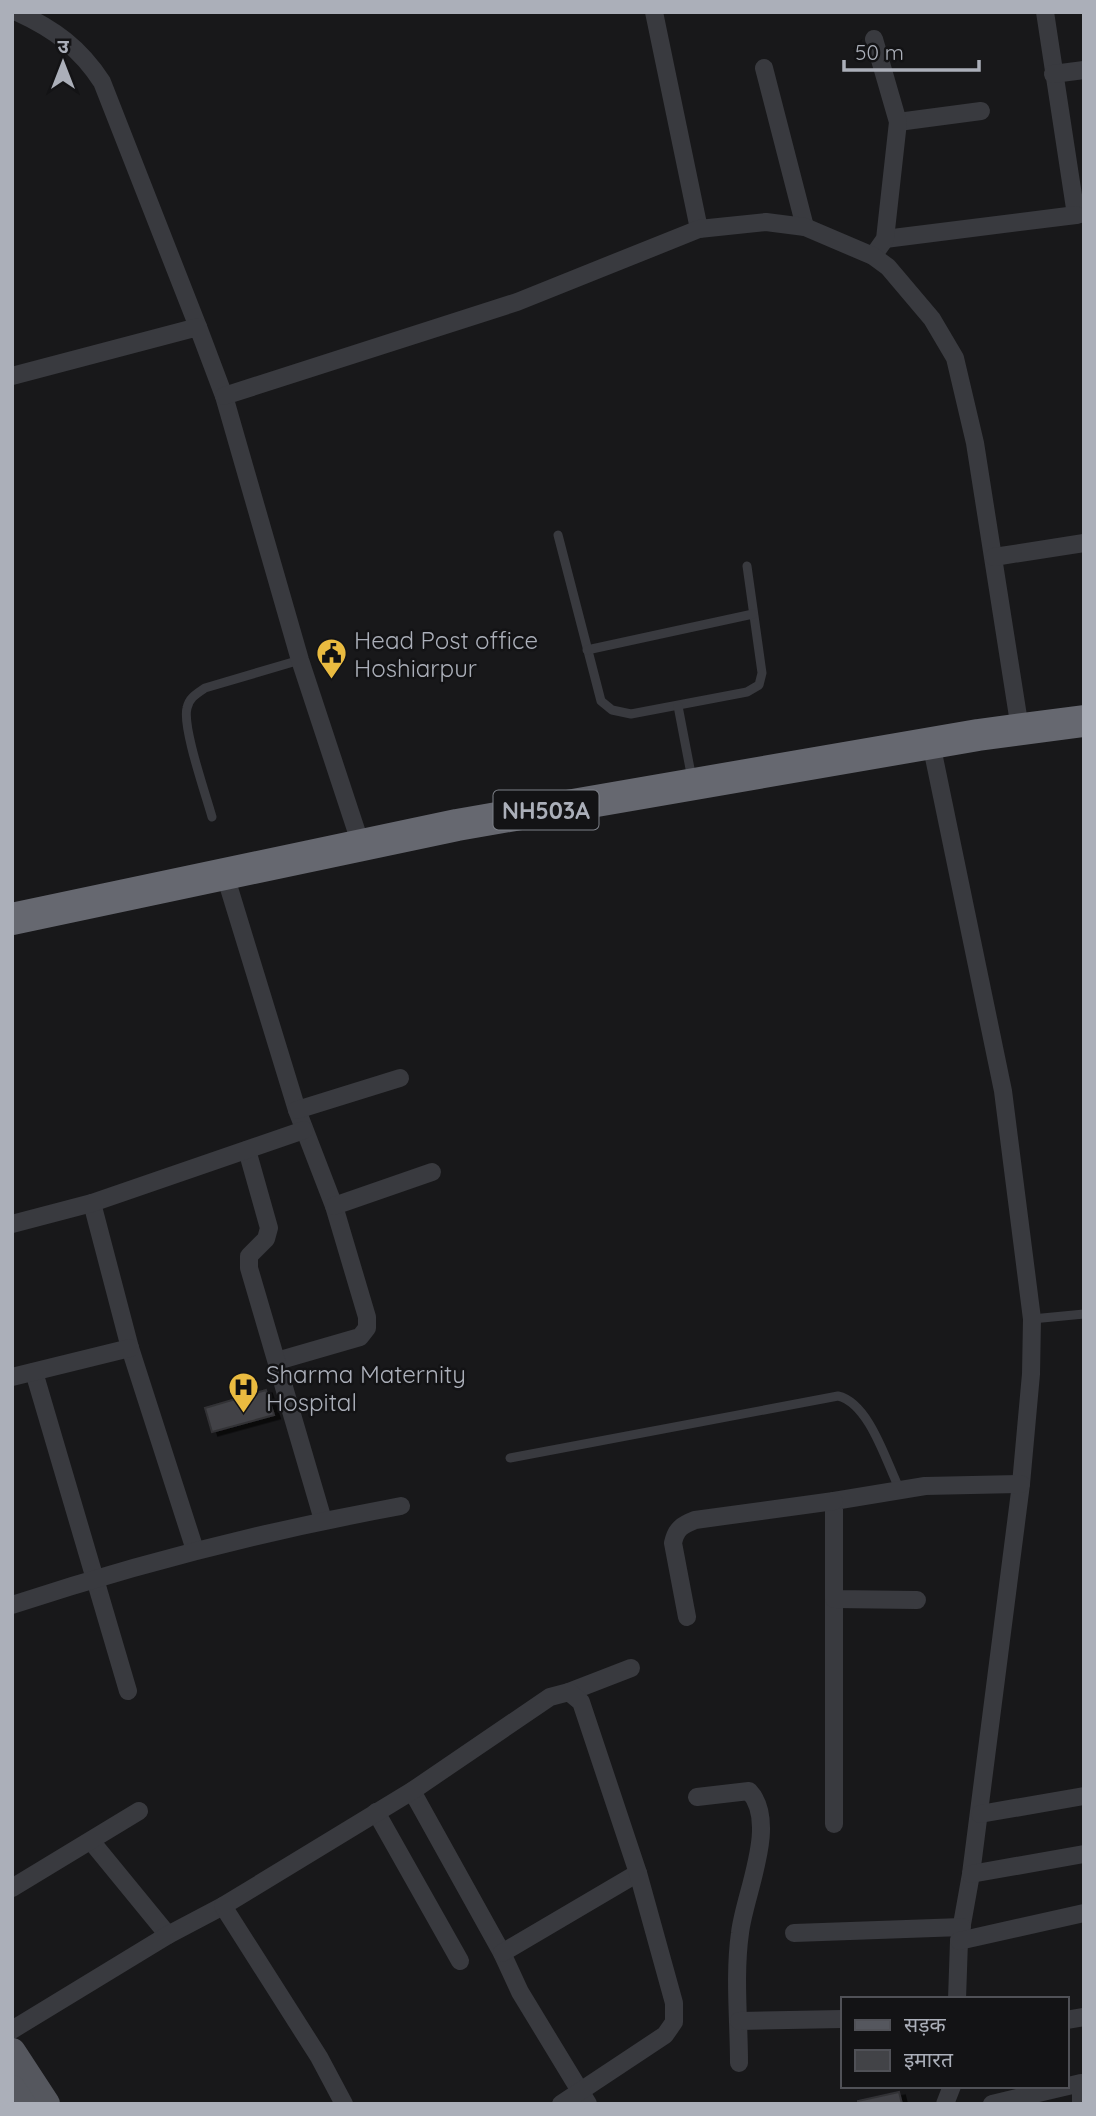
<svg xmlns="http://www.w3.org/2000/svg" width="1096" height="2116" viewBox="0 0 1096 2116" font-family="Quicksand,'Noto Sans Devanagari',sans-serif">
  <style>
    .building { fill: #424347; stroke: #333236; stroke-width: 2; filter: url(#shadow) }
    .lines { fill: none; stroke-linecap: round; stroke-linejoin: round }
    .lane { stroke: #393a3f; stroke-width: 9 }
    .street { stroke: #393a3f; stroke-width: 18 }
    .primary { stroke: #55575e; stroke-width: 28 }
    .highway { stroke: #666870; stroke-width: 32 }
    .labels { text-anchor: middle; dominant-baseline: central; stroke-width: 5; stroke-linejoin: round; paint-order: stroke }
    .shield { fill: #131315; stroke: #7d8088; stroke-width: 2 }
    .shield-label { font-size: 23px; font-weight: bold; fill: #abafb9 }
    .poi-label { font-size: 24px; fill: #abafb9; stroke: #131315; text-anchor: start }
  </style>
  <defs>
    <filter id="shadow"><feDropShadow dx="6" dy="3.5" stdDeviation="0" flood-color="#0009"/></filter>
  </defs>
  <rect width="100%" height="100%" fill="#18181a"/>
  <!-- building -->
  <g class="building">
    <path d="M 266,1390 L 274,1415 L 212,1432 L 205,1408 Z"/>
    <path d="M 899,2092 L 902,2104 L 858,2104 L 858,2101 Z"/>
  </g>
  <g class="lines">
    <!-- lane -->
    <g class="lane">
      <path d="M 558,535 L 601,701 L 612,710 L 631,714 L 747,692 L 759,685 L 762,673 L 747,566"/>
      <path d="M 587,650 L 753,614"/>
      <path d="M 678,706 L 692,779"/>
      <path d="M 212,817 C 206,795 182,727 187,708 C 189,698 196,694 205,688 L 300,660"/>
      <path d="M 1032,1319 L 1084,1314"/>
      <path d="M 510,1458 L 838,1396 C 869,1403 886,1461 899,1488"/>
    </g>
    <!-- street -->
    <g class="street">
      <path d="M 17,12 C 54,29 80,48 102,82 L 198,327"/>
      <path d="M 654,12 L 699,229"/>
      <path d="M 1045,12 L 1076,215 L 1084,213"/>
      <path d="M 764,68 L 805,227"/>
      <path d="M 1053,74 L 1084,70"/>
      <path d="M 898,122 L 981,111"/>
      <path d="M 885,239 L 1076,215"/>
      <path d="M 873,256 L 885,239 L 898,122 L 874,39"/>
      <path d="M 12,376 L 198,327 L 224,396 L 300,660 L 361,845"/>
      <path d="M 224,396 L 517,302 L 699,229 L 766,222 L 805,227 L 873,256 L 888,267 L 932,319 L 955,358 L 975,443 L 1020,729"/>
      <path d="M 994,557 L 1084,543"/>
      <path d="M 931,743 L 1003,1091 L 1032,1319 L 1031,1374 L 1021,1484 L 971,1874 L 959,1941 L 957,1999"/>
      <path d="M 225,875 L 297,1110 L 334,1206 L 367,1317 L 367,1328 L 360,1337 L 277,1361"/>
      <path d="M 297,1110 L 400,1078"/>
      <path d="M 247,1150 L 269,1228 L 266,1239 L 249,1256 L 249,1268 L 323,1520"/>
      <path d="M 92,1203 L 130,1348 L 195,1550"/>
      <path d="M 334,1206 L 432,1172"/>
      <path d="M 12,1224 L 92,1203 L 304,1130"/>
      <path d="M 34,1372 L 128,1691"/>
      <path d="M 12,1377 L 130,1348"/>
      <path d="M 834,1599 L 834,1824"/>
      <path d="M 917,1600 L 834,1599 L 834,1501 L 925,1486 L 1021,1484"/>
      <path d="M 12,1605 C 140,1563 269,1530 401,1506"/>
      <path d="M 687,1617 L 673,1543 C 676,1529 682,1525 695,1520 L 834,1501"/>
      <path d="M 569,1692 L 631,1668"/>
      <path d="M 412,1791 L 502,1953 L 520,1992 L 588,2104"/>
      <path d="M 697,1797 L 749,1791 C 779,1823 744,1895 740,1933 C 734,1975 739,2021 739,2063"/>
      <path d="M 376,1812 L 460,1961"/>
      <path d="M 980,1814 L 1084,1796"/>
      <path d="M 91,1841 L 168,1935"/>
      <path d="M 971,1874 L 1084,1854"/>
      <path d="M 12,1888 L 139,1811"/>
      <path d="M 794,1933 L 962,1927"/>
      <path d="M 959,1941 L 1084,1913"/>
      <path d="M 502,1953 L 638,1873"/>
      <path d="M 1066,2020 L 1084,2017"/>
      <path d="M 739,2021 L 842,2019"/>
      <path d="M 12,2030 L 168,1935 L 223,1906"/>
      <path d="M 344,2104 L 319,2057 L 223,1906 L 412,1791 L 550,1697 L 569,1692 L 581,1702 L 638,1873 L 674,2003 L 674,2022 L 665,2035 L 561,2104"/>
      <path d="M 945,2104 L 952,2086"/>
      <path d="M 992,2104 L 1081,2083 L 1081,2104"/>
    </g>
    <!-- primary -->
    <g class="primary">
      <path d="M 12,2052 L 46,2104"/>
      <path d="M 12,2089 L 22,2104"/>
    </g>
    <!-- highway -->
    <path class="highway" d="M 12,919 L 457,825 L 978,735 L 1084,721"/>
  </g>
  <!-- icons -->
  <defs>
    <symbol id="civic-pin" viewBox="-11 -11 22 30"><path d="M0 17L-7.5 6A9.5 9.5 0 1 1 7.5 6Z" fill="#eabb40" stroke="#131315"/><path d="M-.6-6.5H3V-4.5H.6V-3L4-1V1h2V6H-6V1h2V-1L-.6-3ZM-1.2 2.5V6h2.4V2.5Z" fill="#111"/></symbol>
    <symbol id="hospital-pin" viewBox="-11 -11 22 30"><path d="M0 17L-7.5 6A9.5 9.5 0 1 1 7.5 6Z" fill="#eabb40" stroke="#131315"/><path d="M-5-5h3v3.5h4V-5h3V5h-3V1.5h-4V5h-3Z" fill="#111"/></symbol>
  </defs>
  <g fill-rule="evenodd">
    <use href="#civic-pin" x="314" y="636" width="35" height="47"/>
    <use href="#hospital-pin" x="226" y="1370" width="35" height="47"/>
  </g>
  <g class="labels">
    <!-- shield labels -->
    <rect class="shield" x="493.5" y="790.5" width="105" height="39" rx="5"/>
    <g class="shield-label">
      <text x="546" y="810">NH503A</text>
    </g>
    <!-- poi labels -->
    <g class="poi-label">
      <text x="354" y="640">Head Post office<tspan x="354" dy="28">Hoshiarpur</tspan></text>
      <text x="266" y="1374">Sharma Maternity<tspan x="266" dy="28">Hospital</tspan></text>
    </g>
  </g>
  <!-- border -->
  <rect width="1096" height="2116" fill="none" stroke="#abafb9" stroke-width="28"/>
  <!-- legend -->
  <rect x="841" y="1997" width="228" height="91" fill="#131315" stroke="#505157" stroke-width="2"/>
  <rect x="855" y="2020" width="35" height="10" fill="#55575e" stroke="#505157" stroke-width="2"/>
  <text x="904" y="2032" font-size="21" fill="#abafb9">सड़क</text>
  <rect x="855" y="2050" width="35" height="21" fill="#424347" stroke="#505157" stroke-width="2"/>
  <text x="904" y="2067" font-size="21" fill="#abafb9">इमारत</text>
  <!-- north arrow -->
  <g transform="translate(63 63)" stroke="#131315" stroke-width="5" paint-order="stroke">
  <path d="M0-5L12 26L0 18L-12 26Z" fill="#abafb9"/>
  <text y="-10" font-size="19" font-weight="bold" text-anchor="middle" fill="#abafb9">उ</text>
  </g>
  <!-- scale -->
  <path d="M844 60v10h135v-10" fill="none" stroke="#abafb9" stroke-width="3.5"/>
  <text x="855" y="60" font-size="21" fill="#abafb9" stroke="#131315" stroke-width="5" paint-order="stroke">50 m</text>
</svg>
